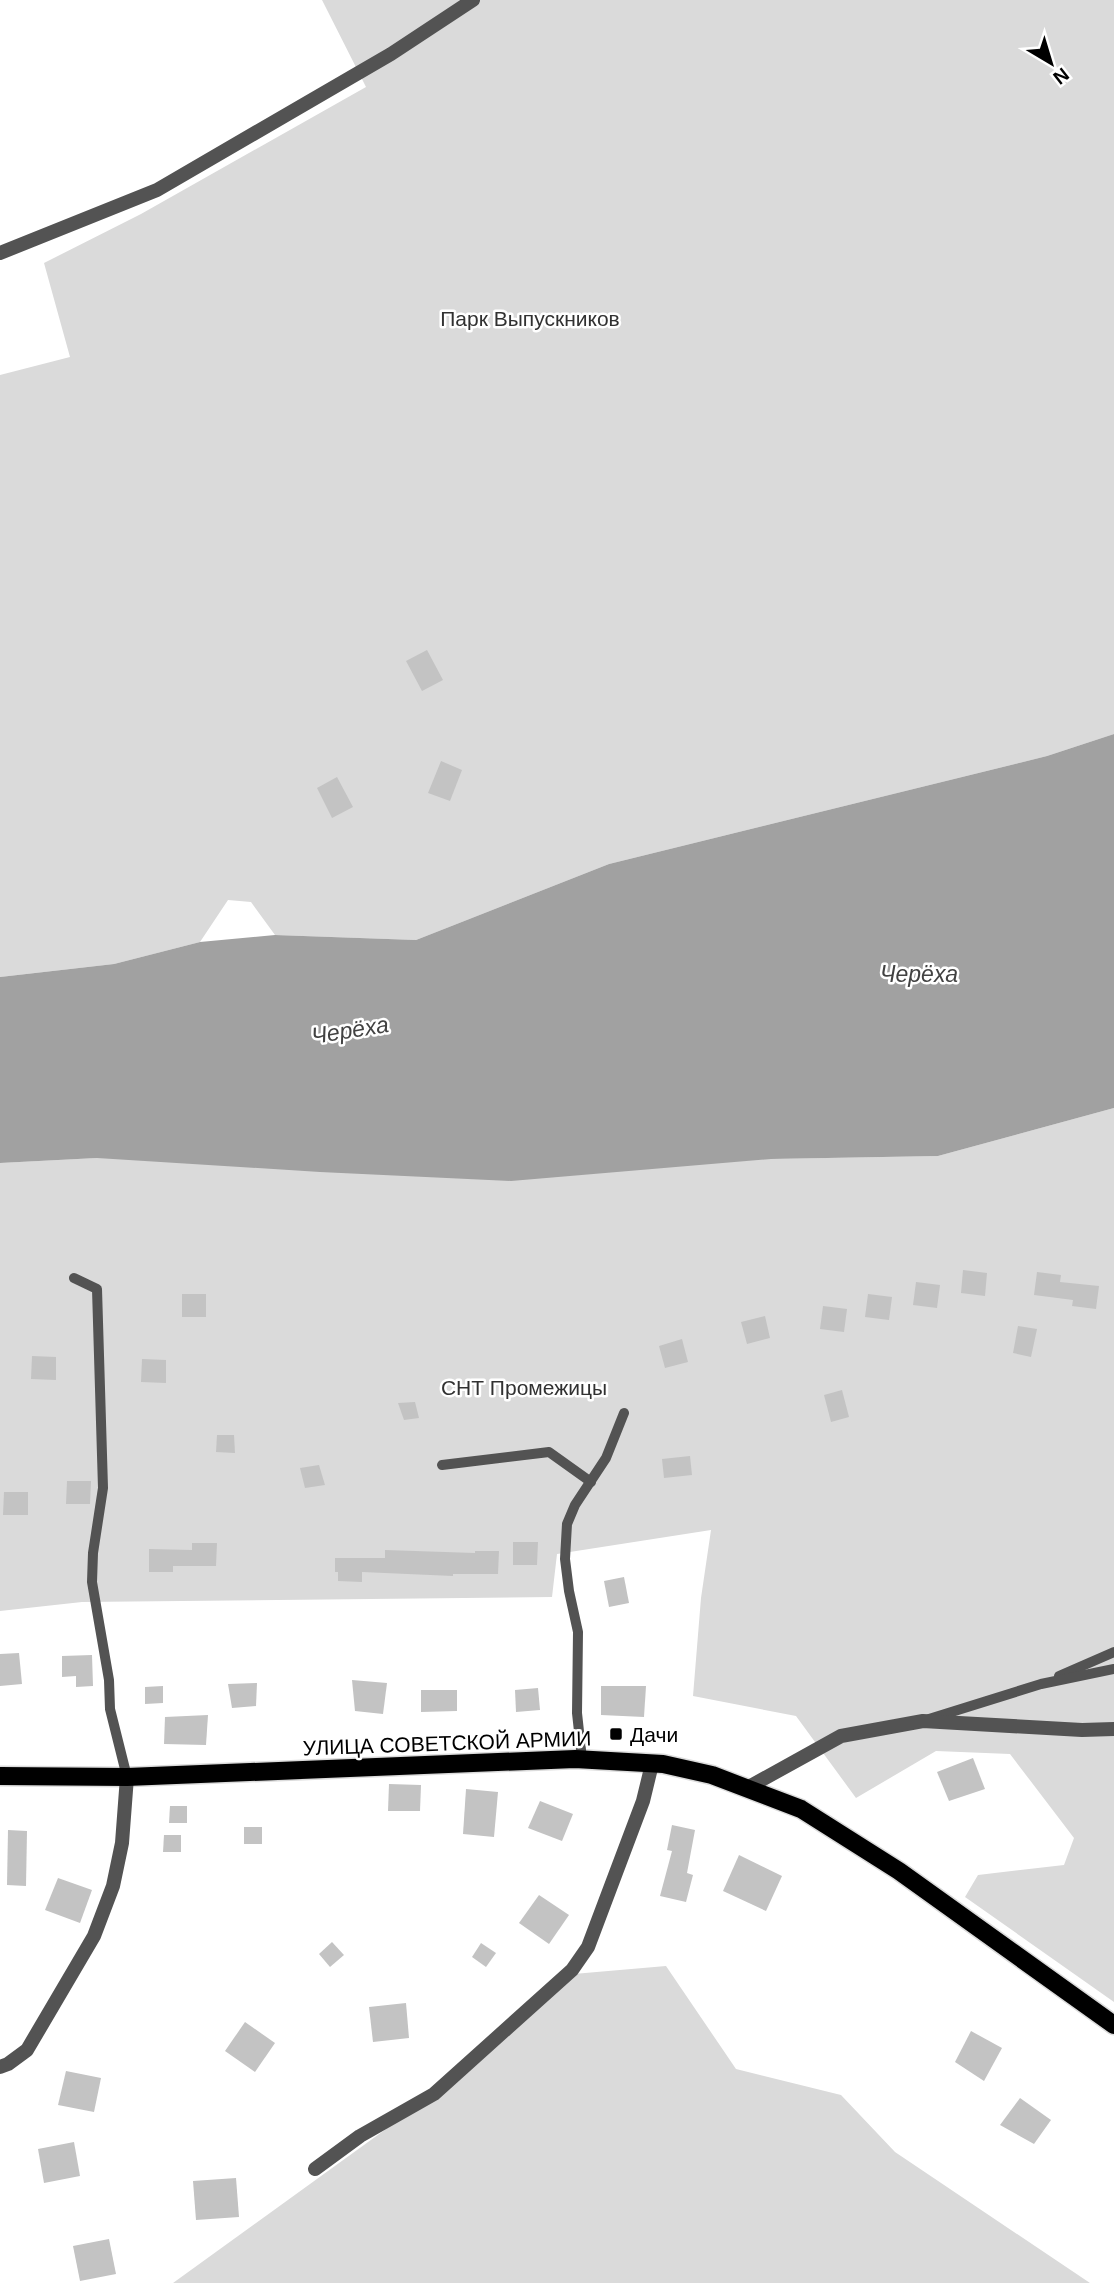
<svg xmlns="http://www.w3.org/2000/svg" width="1114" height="2283" viewBox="0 0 1114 2283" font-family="Arial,sans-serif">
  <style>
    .green { fill: #dadada }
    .water { fill: #a1a1a1 }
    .building { fill: #c3c3c3 }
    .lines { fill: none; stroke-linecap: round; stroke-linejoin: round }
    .primary-casing { stroke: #dbdbdb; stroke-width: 21 }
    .service { stroke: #535353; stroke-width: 10 }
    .minor { stroke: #535353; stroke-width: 14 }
    .primary { stroke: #000; stroke-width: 18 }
    .poi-dot { fill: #000; stroke: #fff; stroke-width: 2.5 }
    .labels { text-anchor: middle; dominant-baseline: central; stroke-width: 5; stroke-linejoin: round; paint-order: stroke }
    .park-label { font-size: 21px; fill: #313131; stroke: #fff }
    .poi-label { font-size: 21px; fill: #000; stroke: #fff; text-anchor: start }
    .street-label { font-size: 21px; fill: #000; stroke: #fff }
    .water-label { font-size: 23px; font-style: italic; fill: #424242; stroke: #fff }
  </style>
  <rect width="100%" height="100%" fill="#fff"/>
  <!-- green -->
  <g class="green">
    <path d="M 322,0 L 1114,0 L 1114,734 L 1047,756 L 609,864 L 416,940 L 275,935 L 251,902 L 228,900 L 200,942 L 114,964 L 0,977 L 0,375 L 70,357 L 44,263 L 141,214 L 366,87 Z"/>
    <path d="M 1114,1108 L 1114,2002 L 965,1897 L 978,1875 L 1064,1865 L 1074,1838 L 1010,1754 L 936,1751 L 856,1798 L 796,1716 L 693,1696 L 701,1598 L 711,1530 L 557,1554 L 552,1597 L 82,1602 L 0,1611 L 0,1163 L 97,1158 L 771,1159 L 938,1156 Z"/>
    <path d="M 666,1966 L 736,2069 L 841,2095 L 895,2152 L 1090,2283 L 173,2283 L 411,2111 L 562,1975 Z"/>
  </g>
  <!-- water -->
  <path class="water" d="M 1114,734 L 1114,1108 L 938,1156 L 771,1159 L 511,1181 L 320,1172 L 97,1158 L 0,1163 L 0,977 L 114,964 L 200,942 L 275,935 L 416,940 L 609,864 L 1047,756 Z"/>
  <!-- building -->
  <g class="building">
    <path d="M 427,650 L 443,680 L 422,691 L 406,661 Z"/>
    <path d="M 441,761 L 462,770 L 450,801 L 428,793 Z"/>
    <path d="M 337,777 L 353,807 L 332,818 L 317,788 Z"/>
    <path d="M 963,1270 L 987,1273 L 985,1296 L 961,1293 Z"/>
    <path d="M 1037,1272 L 1061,1275 L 1060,1282 L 1099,1286 L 1096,1309 L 1072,1306 L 1073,1300 L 1034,1295 Z"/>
    <path d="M 916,1282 L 940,1285 L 937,1308 L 913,1305 Z"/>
    <rect x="182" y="1294" width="24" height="23"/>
    <path d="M 868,1294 L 892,1297 L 889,1320 L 865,1317 Z"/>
    <path d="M 823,1306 L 847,1309 L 844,1332 L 820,1329 Z"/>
    <path d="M 765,1316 L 770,1338 L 747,1344 L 741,1322 Z"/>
    <path d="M 1018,1326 L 1037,1329 L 1031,1357 L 1013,1353 Z"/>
    <path d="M 682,1339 L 688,1362 L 665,1368 L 659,1346 Z"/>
    <path d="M 32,1356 L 56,1357 L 56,1380 L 31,1379 Z"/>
    <path d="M 142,1359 L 166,1360 L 166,1383 L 141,1382 Z"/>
    <path d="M 842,1390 L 849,1417 L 831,1422 L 824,1395 Z"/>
    <path d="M 415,1402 L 419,1418 L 404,1420 L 398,1403 Z"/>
    <path d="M 217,1435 L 234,1435 L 235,1453 L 216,1452 Z"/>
    <path d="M 690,1456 L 692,1475 L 664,1478 L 662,1459 Z"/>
    <path d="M 319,1465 L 325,1485 L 305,1488 L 300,1468 Z"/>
    <path d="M 67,1481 L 91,1481 L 90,1504 L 66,1504 Z"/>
    <path d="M 4,1492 L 28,1492 L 28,1515 L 3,1515 Z"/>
    <path d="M 513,1542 L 538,1542 L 537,1565 L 513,1565 Z"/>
    <path d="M 192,1543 L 217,1543 L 216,1566 L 173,1566 L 173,1572 L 149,1572 L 149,1549 L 192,1550 Z"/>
    <path d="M 385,1550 L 475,1553 L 475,1551 L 499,1551 L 498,1574 L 453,1574 L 453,1576 L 362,1572 L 362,1582 L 338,1581 L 338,1572 L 335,1572 L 335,1558 L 385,1558 Z"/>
    <path d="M 624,1577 L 629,1603 L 609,1607 L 604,1581 Z"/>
    <path d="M 19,1653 L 22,1684 L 0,1686 L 0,1654 Z"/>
    <path d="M 92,1655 L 93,1686 L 76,1687 L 76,1676 L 62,1677 L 62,1656 Z"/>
    <path d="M 352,1680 L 387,1683 L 383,1714 L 355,1711 Z"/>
    <path d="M 257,1683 L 256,1706 L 232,1708 L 228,1684 Z"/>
    <path d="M 163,1686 L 163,1703 L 145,1704 L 145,1687 Z"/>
    <path d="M 601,1686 L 646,1686 L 644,1717 L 601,1715 Z"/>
    <path d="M 538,1688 L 540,1710 L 516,1712 L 515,1690 Z"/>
    <path d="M 421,1690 L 457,1690 L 457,1711 L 421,1712 Z"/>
    <path d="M 208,1715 L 206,1745 L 164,1744 L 165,1717 Z"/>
    <path d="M 973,1758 L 985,1789 L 949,1801 L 937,1772 Z"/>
    <path d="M 389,1784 L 421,1785 L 420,1811 L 388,1811 Z"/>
    <path d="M 466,1789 L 498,1792 L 494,1837 L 463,1834 Z"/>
    <path d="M 540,1801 L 573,1814 L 562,1841 L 528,1828 Z"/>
    <path d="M 170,1806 L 187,1806 L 187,1823 L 169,1823 Z"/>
    <path d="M 672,1825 L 695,1830 L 687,1873 L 693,1875 L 686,1902 L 660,1896 L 672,1851 L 667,1850 Z"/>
    <rect x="244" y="1827" width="18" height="17"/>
    <path d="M 8,1830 L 27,1831 L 26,1886 L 7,1885 Z"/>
    <path d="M 164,1835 L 181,1835 L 181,1852 L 163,1852 Z"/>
    <path d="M 739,1855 L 782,1876 L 766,1911 L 723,1891 Z"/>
    <path d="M 58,1878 L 92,1890 L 80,1923 L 45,1910 Z"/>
    <path d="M 539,1895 L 569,1915 L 549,1944 L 519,1923 Z"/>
    <path d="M 332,1942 L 344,1955 L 330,1967 L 319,1954 Z"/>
    <path d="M 481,1943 L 496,1953 L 486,1967 L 472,1957 Z"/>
    <path d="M 406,2003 L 409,2038 L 373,2042 L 369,2007 Z"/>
    <path d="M 245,2022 L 275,2043 L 255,2072 L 225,2051 Z"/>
    <path d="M 971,2031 L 1002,2048 L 984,2081 L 955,2062 Z"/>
    <path d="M 66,2071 L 101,2078 L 94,2112 L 58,2105 Z"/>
    <path d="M 1020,2098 L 1051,2120 L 1034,2144 L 1000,2125 Z"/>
    <path d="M 74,2142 L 80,2176 L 44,2183 L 38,2149 Z"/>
    <path d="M 236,2178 L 239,2217 L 196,2220 L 193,2181 Z"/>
    <path d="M 109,2239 L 116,2274 L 80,2281 L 73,2246 Z"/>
  </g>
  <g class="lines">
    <defs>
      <path id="primary" d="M 0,1776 L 127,1777 L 575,1759 L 663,1764 L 712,1775 L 801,1809 L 899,1871 L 1114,2025"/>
    </defs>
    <!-- primary casing -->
    <use href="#primary" class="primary-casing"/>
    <!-- service -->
    <g class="service">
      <path d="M 74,1278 L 97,1289 L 103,1488 L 93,1553 L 92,1582 L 109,1680 L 110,1709 L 127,1777"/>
      <path d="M 442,1465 L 549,1452 L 591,1482"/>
      <path d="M 1059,1676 L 1114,1652"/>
      <path d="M 929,1719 L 1041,1684 L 1114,1669"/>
      <path d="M 582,1759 L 577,1713 L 578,1632 L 569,1591 L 565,1559 L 567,1524 L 575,1505 L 606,1458 L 624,1413"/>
    </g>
    <!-- minor -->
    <g class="minor">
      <path d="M 0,253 L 157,190 L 391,54 L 473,0"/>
      <path d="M 747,1788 L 841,1736 L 923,1721 L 1082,1730 L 1114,1729"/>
      <path d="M 0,2067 L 8,2064 L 27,2050 L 94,1936 L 113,1886 L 122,1843 L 127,1777"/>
      <path d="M 315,2169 L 360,2136 L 434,2094 L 572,1970 L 588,1947 L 643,1801 L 652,1764"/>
    </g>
    <!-- primary -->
    <use href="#primary" class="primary"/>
  </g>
  <!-- markers -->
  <rect class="poi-dot" x="609" y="1727" width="14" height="14" rx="3.5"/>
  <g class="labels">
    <!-- park labels -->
    <g class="park-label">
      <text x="530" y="318">Парк Выпускников</text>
      <text x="524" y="1387">СНТ Промежицы</text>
    </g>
    <!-- poi labels -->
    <g class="poi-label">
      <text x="630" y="1734">Дачи</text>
    </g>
    <!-- street labels -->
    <g class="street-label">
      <text transform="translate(447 1743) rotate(-2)">УЛИЦА СОВЕТСКОЙ АРМИИ</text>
    </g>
    <!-- water labels -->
    <g class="water-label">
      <text x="919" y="974">Черёха</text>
      <text transform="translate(350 1030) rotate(-9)">Черёха</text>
    </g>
  </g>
  <!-- north arrow -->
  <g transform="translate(1051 63) rotate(142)" stroke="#ffffff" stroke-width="5" paint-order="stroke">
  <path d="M0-5L12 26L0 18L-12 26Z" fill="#000000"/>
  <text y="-10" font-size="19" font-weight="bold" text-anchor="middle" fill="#000000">N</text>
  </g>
</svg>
